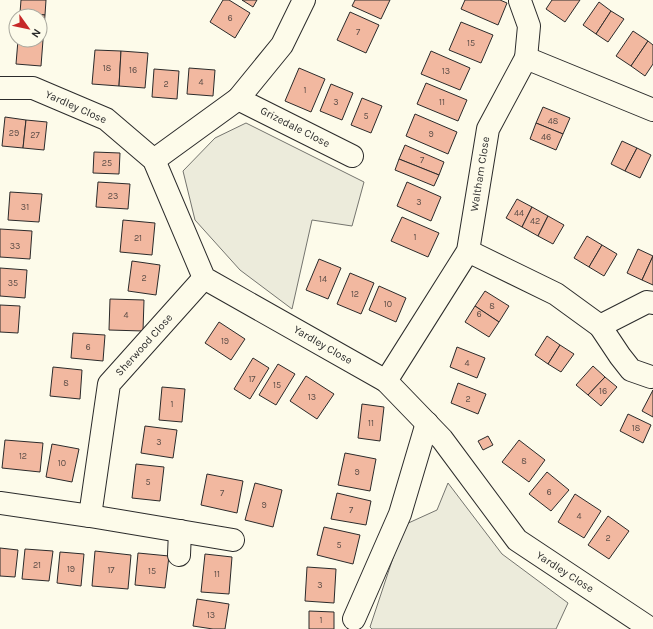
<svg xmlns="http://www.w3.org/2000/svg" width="653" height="629" viewBox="0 0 653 629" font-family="Karla,sans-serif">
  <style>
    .green { fill: #ecebdb; stroke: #74746e }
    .building { fill: #f2b8a0; stroke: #2b2b2b }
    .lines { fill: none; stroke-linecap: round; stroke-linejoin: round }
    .minor-casing { stroke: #2b2b2b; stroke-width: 24 }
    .minor { stroke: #fdfbea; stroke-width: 22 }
    .labels { text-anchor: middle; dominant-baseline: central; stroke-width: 3; stroke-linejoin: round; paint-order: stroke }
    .number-label { font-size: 9px; fill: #5d4e48 }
    .street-label { font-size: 11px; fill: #2b2b2b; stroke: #fdfbea }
  </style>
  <rect width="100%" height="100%" fill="#fdfbea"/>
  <!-- green -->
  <g class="green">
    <path d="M 246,123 L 364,182 L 352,226 L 312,220 L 292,309 L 240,270 L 195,220 L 183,171 L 215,138 Z"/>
    <path d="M 448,483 L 502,554 L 568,603 L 556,629 L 372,629 L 370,627 L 404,525 L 437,510 Z"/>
  </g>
  <!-- building -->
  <g class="building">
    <path d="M 21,0 L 46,0 L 45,15 L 20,13 Z"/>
    <path d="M 223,0 L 229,0 L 250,13 L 235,38 L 210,22 Z"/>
    <path d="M 242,0 L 257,0 L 253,7 Z"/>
    <path d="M 355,0 L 390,0 L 381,19 L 352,6 Z"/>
    <path d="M 465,0 L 500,0 L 507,3 L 498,25 L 461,9 Z"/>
    <path d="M 552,0 L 580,0 L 565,22 L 546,9 Z"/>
    <path d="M 599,2 L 611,11 L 596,34 L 583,25 Z"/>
    <path d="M 611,11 L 624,19 L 608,42 L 596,34 Z"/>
    <path d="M 350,12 L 379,25 L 366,53 L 337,40 Z"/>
    <path d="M 20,13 L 45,15 L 43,40 L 40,40 L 40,16 L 19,16 Z"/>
    <path d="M 461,22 L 493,35 L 481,63 L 449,50 Z"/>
    <path d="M 633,31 L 648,41 L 631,66 L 616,56 Z"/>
    <path d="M 18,40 L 43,40 L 41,66 L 16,64 Z"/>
    <path d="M 648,41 L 653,45 L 653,64 L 645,76 L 631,66 Z"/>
    <path d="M 95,50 L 121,51 L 119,86 L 92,84 Z"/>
    <path d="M 121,51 L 148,53 L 145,88 L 119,86 Z"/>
    <path d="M 431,51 L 470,68 L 460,90 L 421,74 Z"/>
    <path d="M 189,68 L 215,70 L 213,96 L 187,94 Z"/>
    <path d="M 299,68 L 325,79 L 311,112 L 285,101 Z"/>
    <path d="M 154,69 L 179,71 L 177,99 L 152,97 Z"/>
    <path d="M 426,83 L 467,100 L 458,121 L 417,104 Z"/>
    <path d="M 331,84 L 353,93 L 342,120 L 320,111 Z"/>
    <path d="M 362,98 L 382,106 L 371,133 L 351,125 Z"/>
    <path d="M 543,107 L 570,118 L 563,134 L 536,123 Z"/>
    <path d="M 415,114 L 457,132 L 448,154 L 406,136 Z"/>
    <path d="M 5,117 L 26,120 L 23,148 L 2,146 Z"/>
    <path d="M 26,120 L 47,122 L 44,150 L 23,148 Z"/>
    <path d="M 536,123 L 563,134 L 556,150 L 530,139 Z"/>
    <path d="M 622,141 L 637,148 L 625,171 L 611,164 Z"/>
    <path d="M 405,145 L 444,162 L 439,175 L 399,159 Z"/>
    <path d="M 637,148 L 651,155 L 640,178 L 625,171 Z"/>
    <path d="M 94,152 L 120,153 L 119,174 L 93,173 Z"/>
    <path d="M 399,159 L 439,175 L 434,186 L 395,170 Z"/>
    <path d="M 98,182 L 130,184 L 128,209 L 96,207 Z"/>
    <path d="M 407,182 L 441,197 L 431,221 L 397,206 Z"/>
    <path d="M 10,192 L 42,194 L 39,222 L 8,220 Z"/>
    <path d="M 517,199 L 532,207 L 522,227 L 506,218 Z"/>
    <path d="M 532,207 L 548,216 L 538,236 L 522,227 Z"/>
    <path d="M 548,216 L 564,225 L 553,244 L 538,236 Z"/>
    <path d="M 402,217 L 439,233 L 428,257 L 391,241 Z"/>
    <path d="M 123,220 L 155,223 L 152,255 L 120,252 Z"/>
    <path d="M 0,229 L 32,231 L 30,259 L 0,257 Z"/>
    <path d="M 587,236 L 602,245 L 589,267 L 574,258 Z"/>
    <path d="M 602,245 L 617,254 L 604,276 L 589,267 Z"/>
    <path d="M 638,249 L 653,256 L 642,280 L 627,273 Z"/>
    <path d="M 653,256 L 653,285 L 642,280 Z"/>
    <path d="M 319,259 L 341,268 L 328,299 L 306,290 Z"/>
    <path d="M 132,261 L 160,265 L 156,295 L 128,291 Z"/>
    <path d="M 0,268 L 27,270 L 25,298 L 0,296 Z"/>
    <path d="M 350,273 L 374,283 L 361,314 L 337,304 Z"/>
    <path d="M 379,286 L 406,298 L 396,322 L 369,310 Z"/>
    <path d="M 485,291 L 509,306 L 499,322 L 475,306 Z"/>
    <path d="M 110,299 L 144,300 L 143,331 L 109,330 Z"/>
    <path d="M 0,305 L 20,306 L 18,333 L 0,332 Z"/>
    <path d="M 475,306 L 499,322 L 489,337 L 465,322 Z"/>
    <path d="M 219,322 L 245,339 L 231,360 L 205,343 Z"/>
    <path d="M 73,333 L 105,335 L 103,361 L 71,358 Z"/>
    <path d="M 547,336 L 560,345 L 548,364 L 535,355 Z"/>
    <path d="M 560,345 L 574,354 L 561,372 L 548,364 Z"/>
    <path d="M 457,347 L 485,358 L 477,378 L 450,367 Z"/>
    <path d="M 253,358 L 269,368 L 250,399 L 234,389 Z"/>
    <path d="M 278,364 L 295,374 L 276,405 L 259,395 Z"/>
    <path d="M 593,366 L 605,377 L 588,395 L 576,385 Z"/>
    <path d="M 53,367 L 82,370 L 80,399 L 50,396 Z"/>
    <path d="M 306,376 L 334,394 L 317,419 L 290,401 Z"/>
    <path d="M 605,377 L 617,387 L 601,406 L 588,395 Z"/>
    <path d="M 458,383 L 486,394 L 478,414 L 451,403 Z"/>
    <path d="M 162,387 L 185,389 L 182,422 L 159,420 Z"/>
    <path d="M 653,390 L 653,417 L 642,411 Z"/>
    <path d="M 362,404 L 384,407 L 380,441 L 358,438 Z"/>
    <path d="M 628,414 L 651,425 L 643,443 L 620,431 Z"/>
    <path d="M 145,426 L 177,430 L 173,458 L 141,453 Z"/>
    <path d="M 488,436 L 493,445 L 483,450 L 478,441 Z"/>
    <path d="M 5,440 L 43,443 L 40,472 L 2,468 Z"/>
    <path d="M 519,440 L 545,460 L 529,482 L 502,462 Z"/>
    <path d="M 52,444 L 79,449 L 72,482 L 46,477 Z"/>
    <path d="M 345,453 L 376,459 L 370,491 L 338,485 Z"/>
    <path d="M 136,464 L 164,467 L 160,501 L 132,498 Z"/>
    <path d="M 547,472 L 569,490 L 551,511 L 529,494 Z"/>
    <path d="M 207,474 L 243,481 L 237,513 L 201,505 Z"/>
    <path d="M 255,483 L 282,490 L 273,527 L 245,520 Z"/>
    <path d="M 337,493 L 371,501 L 366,525 L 331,519 Z"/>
    <path d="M 575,494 L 601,511 L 584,538 L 558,522 Z"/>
    <path d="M 608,516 L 629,531 L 609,559 L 588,545 Z"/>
    <path d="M 324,527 L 360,535 L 353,564 L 317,555 Z"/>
    <path d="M 0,548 L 18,550 L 15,577 L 0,576 Z"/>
    <path d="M 25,549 L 53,551 L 49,581 L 22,579 Z"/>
    <path d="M 95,551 L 131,555 L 128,589 L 92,586 Z"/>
    <path d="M 60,552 L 84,554 L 81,586 L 57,583 Z"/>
    <path d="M 138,553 L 169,556 L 165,588 L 135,585 Z"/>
    <path d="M 205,554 L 232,557 L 229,594 L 201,592 Z"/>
    <path d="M 307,567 L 336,569 L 334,603 L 305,601 Z"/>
    <path d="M 197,599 L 229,604 L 225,629 L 213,629 L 193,626 Z"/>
    <path d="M 309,611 L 334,612 L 334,629 L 309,629 Z"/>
  </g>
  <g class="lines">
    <defs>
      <g id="minor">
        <path d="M 520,1 L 529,26 L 526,58"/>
        <path d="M 0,88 L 33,88 L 106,119 L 154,160 L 204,278 L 386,381 L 442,439 L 517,540 L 651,629"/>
        <path d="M 238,99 L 352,156"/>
        <path d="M 154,160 L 238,99 L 282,45 L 304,0"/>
        <path d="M 468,251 L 556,294 L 600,326 L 647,302 L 653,303"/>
        <path d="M 600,326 L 620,356 L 631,370 L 651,377"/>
        <path d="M 386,381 L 468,251 L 488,129 L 526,58 L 653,110"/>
        <path d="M 0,503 L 90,516 L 109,384 L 204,278"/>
        <path d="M 90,516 L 233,540"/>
        <path d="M 179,555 L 180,531"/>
        <path d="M 354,619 L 400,514 L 427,423"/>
      </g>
    </defs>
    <!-- minor casing -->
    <use href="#minor" class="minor-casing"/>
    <!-- minor -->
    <use href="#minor" class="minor"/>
  </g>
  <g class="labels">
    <!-- number labels -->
    <g class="number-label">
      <text x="230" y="18">6</text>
      <text x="358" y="32">7</text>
      <text x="471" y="43">15</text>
      <text x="107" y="68">18</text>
      <text x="133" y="70">16</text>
      <text x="446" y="71">13</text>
      <text x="201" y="82">4</text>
      <text x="166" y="84">2</text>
      <text x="305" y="90">1</text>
      <text x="336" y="102">3</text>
      <text x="442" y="102">11</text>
      <text x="366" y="116">5</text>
      <text x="553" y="121">48</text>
      <text x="14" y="133">29</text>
      <text x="431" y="134">9</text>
      <text x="35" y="135">27</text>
      <text x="546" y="137">46</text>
      <text x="422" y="160">7</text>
      <text x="107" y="163">25</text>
      <text x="113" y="196">23</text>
      <text x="419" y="202">3</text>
      <text x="25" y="207">31</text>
      <text x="519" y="213">44</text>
      <text x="535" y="221">42</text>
      <text x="415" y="237">1</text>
      <text x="138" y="238">21</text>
      <text x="15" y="246">33</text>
      <text x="144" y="278">2</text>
      <text x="323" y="279">14</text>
      <text x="13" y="283">35</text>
      <text x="355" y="294">12</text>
      <text x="388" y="304">10</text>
      <text x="492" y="306">8</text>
      <text x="479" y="314">6</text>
      <text x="126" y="315">4</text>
      <text x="225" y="341">19</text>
      <text x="88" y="347">6</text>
      <text x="467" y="363">4</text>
      <text x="252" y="379">17</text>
      <text x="66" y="383">8</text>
      <text x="277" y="385">15</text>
      <text x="603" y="391">16</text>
      <text x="312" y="397">13</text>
      <text x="468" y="399">2</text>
      <text x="172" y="404">1</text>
      <text x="371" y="423">11</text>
      <text x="636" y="428">18</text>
      <text x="159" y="442">3</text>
      <text x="23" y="456">12</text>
      <text x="524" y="461">8</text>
      <text x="62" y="463">10</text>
      <text x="357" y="472">9</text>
      <text x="148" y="482">5</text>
      <text x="549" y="492">6</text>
      <text x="222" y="493">7</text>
      <text x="264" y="505">9</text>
      <text x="351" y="510">7</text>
      <text x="579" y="516">4</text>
      <text x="608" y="538">2</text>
      <text x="339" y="545">5</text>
      <text x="37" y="565">21</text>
      <text x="71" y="569">19</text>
      <text x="111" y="570">17</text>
      <text x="152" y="571">15</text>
      <text x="217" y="574">11</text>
      <text x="320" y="585">3</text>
      <text x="211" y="615">13</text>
      <text x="321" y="620">1</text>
    </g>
    <!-- street labels -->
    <g class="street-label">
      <text transform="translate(76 107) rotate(24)">Yardley Close</text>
      <text transform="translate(295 127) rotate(27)">Grizedale Close</text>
      <text transform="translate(480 174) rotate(-81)">Waltham Close</text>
      <text transform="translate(144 345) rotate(-48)">Sherwood Close</text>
      <text transform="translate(323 345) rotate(30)">Yardley Close</text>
      <text transform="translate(565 572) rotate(33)">Yardley Close</text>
    </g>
  </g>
  <!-- north arrow -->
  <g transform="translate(28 28) rotate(123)"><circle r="19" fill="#fdfbea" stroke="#a9a89e"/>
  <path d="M0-3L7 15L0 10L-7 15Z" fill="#c62828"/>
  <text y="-6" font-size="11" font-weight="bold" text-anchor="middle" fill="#2b2b2b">N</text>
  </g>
</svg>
